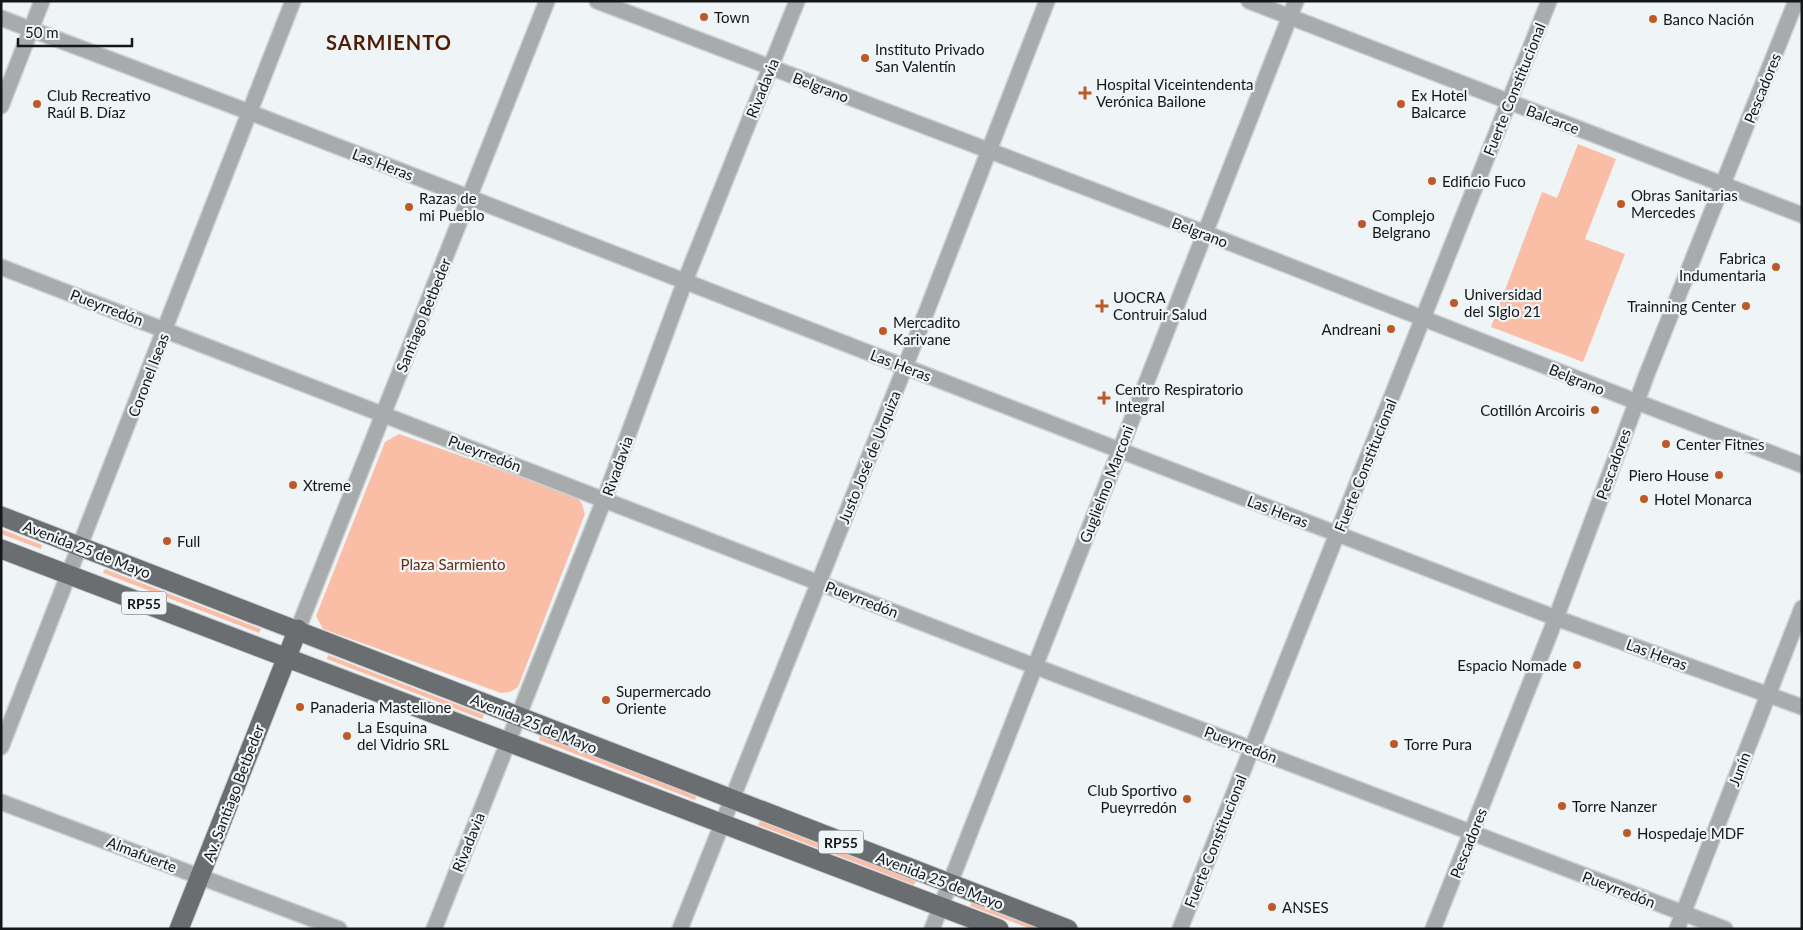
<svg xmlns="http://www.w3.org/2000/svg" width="1803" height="930" viewBox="0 0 1803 930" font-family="Lato,sans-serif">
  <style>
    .green { fill: #fabea7 }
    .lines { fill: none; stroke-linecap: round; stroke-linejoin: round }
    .minor-casing { stroke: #ccd1d3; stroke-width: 18 }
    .major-casing { stroke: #ccd1d3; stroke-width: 21 }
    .minor { stroke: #a8abab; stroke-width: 15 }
    .major { stroke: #6a6e70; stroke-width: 19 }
    .poi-dot { fill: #bd5829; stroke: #eff5f7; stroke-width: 2 }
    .labels { text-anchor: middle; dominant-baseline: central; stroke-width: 4.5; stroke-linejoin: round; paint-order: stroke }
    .shield { fill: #eff5f7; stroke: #56595a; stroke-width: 1 }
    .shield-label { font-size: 14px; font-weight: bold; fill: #141617 }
    .poi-label { font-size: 15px; fill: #141617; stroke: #eff5f7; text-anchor: start }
    .street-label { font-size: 15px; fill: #141617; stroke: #eff5f7 }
    .park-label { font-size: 15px; fill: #672c12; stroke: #eff5f7 }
    .district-label { font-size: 20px; font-weight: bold; letter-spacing: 1px; fill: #4d1d06; stroke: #eff5f7 }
  </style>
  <rect width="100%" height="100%" fill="#eff5f7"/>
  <!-- green -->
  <g class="green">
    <path d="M 1578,144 L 1616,159 L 1585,239 L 1625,254 L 1583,362 L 1491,327 L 1542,192 L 1557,198 Z"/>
    <path d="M 399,434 L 577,497 L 582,504 L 585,514 L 518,687 L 510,692 L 501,693 L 323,629 L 316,616 L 385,442 Z"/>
    <path d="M 1,529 L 42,545 L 41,549 L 1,534 Z"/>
    <path d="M 105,569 L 261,629 L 259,633 L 103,573 Z"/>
    <path d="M 328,655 L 484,715 L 482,719 L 327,659 Z"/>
    <path d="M 540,736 L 696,796 L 695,800 L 539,740 Z"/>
    <path d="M 760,821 L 916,881 L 914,885 L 758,825 Z"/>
    <path d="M 972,901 L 1043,929 L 1031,929 L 970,906 Z"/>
  </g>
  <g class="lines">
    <defs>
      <g id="minor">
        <path d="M 597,1 L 1205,233 L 1637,402 L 1802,465"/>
        <path d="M 1249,1 L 1802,215"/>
        <path d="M 1,18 L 249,112 L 1119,450 L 1556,618 L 1802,707"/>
        <path d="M 1,106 L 42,1"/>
        <path d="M 1,267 L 1034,666 L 1725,929"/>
        <path d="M 298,629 L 547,1"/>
        <path d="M 1,747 L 293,1"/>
        <path d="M 1,802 L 339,929"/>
        <path d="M 434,929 L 604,500 L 685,281 L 797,1"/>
        <path d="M 680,929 L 905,367 L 1047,1"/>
        <path d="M 932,929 L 1296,1"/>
        <path d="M 1180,929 L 1549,1"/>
        <path d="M 1433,929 L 1556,618 L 1647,374 L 1796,1"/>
        <path d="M 1677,929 L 1802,608"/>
      </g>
      <g id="major">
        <path d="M 1,516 C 357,652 712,793 1068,929"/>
        <path d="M 1,549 L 999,929"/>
        <path d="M 179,929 L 298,629"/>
      </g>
    </defs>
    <!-- minor casing -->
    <use href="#minor" class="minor-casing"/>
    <!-- major casing -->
    <use href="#major" class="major-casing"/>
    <!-- minor -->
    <use href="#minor" class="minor"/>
    <!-- major -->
    <use href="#major" class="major"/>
  </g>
  <!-- markers -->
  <g class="poi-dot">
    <circle cx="704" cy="17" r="5"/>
    <circle cx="1653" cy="19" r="5"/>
    <circle cx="865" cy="58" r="5"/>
    <path d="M1082.5 85.5h5v5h5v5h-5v5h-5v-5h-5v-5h5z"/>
    <circle cx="37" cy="104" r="5"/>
    <circle cx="1401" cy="104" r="5"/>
    <circle cx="1432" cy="181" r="5"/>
    <circle cx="1621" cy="204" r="5"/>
    <circle cx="409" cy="207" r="5"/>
    <circle cx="1362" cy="224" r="5"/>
    <circle cx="1776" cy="267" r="5"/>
    <circle cx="1454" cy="303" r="5"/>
    <path d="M1099.5 298.5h5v5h5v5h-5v5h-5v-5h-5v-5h5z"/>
    <circle cx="1746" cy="306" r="5"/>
    <circle cx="1391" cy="329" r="5"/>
    <circle cx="883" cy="331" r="5"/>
    <path d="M1101.5 390.5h5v5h5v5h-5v5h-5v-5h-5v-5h5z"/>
    <circle cx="1595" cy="410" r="5"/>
    <circle cx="1666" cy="444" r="5"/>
    <circle cx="1719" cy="475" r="5"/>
    <circle cx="293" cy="485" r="5"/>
    <circle cx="1644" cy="499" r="5"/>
    <circle cx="167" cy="541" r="5"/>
    <circle cx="1577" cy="665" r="5"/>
    <circle cx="606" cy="700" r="5"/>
    <circle cx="300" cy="707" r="5"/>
    <circle cx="347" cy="736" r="5"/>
    <circle cx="1394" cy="744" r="5"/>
    <circle cx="1187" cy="799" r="5"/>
    <circle cx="1562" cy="806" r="5"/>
    <circle cx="1627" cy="833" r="5"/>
    <circle cx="1272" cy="907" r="5"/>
  </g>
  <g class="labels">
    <!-- shield labels -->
    <g class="shield">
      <rect x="121.5" y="591.5" width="45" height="23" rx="4"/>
      <rect x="818.5" y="830.5" width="45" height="23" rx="4"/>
    </g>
    <g class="shield-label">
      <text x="144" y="603">RP55</text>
      <text x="841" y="842">RP55</text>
    </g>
    <!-- poi labels -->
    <g class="poi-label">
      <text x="714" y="17">Town</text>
      <text x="1663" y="19">Banco Nación</text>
      <text x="875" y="49">Instituto Privado<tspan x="875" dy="17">San Valentín</tspan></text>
      <text x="1096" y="84">Hospital Viceintendenta<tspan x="1096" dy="17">Verónica Bailone</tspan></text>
      <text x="47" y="95">Club Recreativo<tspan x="47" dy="17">Raúl B. Díaz</tspan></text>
      <text x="1411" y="95">Ex Hotel<tspan x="1411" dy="17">Balcarce</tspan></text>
      <text x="1442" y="181">Edificio Fuco</text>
      <text x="1631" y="195">Obras Sanitarias<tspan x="1631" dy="17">Mercedes</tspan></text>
      <text x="419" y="198">Razas de<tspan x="419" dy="17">mi Pueblo</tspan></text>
      <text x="1372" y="215">Complejo<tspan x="1372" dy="17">Belgrano</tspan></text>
      <text x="1766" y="258" text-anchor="end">Fabrica<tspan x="1766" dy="17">Indumentaria</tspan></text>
      <text x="1464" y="294">Universidad<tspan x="1464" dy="17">del SIglo 21</tspan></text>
      <text x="1113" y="297">UOCRA<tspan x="1113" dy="17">Contruir Salud</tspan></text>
      <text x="1736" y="306" text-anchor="end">Trainning Center</text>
      <text x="893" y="322">Mercadito<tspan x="893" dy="17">Karivane</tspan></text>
      <text x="1381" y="329" text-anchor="end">Andreani</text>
      <text x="1115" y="389">Centro Respiratorio<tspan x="1115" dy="17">Integral</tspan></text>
      <text x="1585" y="410" text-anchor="end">Cotillón Arcoiris</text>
      <text x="1676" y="444">Center Fitnes</text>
      <text x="1709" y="475" text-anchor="end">Piero House</text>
      <text x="303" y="485">Xtreme</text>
      <text x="1654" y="499">Hotel Monarca</text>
      <text x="177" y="541">Full</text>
      <text x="1567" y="665" text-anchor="end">Espacio Nomade</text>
      <text x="616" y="691">Supermercado<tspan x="616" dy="17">Oriente</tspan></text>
      <text x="310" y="707">Panaderia Mastellone</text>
      <text x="357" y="727">La Esquina<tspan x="357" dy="17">del Vidrio SRL</tspan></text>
      <text x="1404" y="744">Torre Pura</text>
      <text x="1177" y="790" text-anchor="end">Club Sportivo<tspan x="1177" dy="17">Pueyrredón</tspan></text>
      <text x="1572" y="806">Torre Nanzer</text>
      <text x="1637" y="833">Hospedaje MDF</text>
      <text x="1282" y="907">ANSES</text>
    </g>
    <!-- street labels -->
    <g class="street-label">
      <text transform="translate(821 87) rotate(21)">Belgrano</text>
      <text transform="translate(762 88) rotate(-68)">Rivadavia</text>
      <text transform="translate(1762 88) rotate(-68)">Pescadores</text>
      <text transform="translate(1514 89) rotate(-68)">Fuerte Constitucional</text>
      <text transform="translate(1553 119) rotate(21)">Balcarce</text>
      <text transform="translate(383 164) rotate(21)">Las Heras</text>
      <text transform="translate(1200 232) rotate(21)">Belgrano</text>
      <text transform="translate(107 307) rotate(21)">Pueyrredón</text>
      <text transform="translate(423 315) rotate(-68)">Santiago Betbeder</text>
      <text transform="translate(901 365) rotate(21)">Las Heras</text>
      <text transform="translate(148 375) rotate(-69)">Coronel Iseas</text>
      <text transform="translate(1577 379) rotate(22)">Belgrano</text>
      <text transform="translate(485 453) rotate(21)">Pueyrredón</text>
      <text transform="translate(869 457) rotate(-68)">Justo José de Urquiza</text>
      <text transform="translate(1613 464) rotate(-70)">Pescadores</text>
      <text transform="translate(1365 465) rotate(-68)">Fuerte Constitucional</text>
      <text transform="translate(617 466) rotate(-70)">Rivadavia</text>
      <text transform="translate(1106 484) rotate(-69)">Guglielmo Marconi</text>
      <text transform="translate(1278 511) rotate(21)">Las Heras</text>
      <text transform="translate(87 549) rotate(21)">Avenida 25 de Mayo</text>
      <text transform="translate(862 599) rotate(21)">Pueyrredón</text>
      <text transform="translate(1657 654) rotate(20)">Las Heras</text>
      <text transform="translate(534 723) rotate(22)">Avenida 25 de Mayo</text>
      <text transform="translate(1241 744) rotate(21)">Pueyrredón</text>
      <text transform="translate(1739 769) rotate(-69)">Junín</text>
      <text transform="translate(233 793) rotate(-69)">Av. Santiago Betbeder</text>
      <text transform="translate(1215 841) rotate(-68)">Fuerte Constitucional</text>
      <text transform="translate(468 842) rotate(-68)">Rivadavia</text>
      <text transform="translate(1468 843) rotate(-68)">Pescadores</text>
      <text transform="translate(142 854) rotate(21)">Almafuerte</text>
      <text transform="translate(940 880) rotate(21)">Avenida 25 de Mayo</text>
      <text transform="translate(1619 889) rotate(21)">Pueyrredón</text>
    </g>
    <!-- park labels -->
    <g class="park-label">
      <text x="453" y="564">Plaza Sarmiento</text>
    </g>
    <!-- district labels -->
    <g class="district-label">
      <text x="389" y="42">SARMIENTO</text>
    </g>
  </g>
  <!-- border -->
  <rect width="1803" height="930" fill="none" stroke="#141617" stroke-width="5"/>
  <!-- scale -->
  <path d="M18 38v8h114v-8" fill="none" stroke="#141617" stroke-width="2.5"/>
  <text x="25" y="38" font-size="15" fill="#141617" stroke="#eff5f7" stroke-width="4" paint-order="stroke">50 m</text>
</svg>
